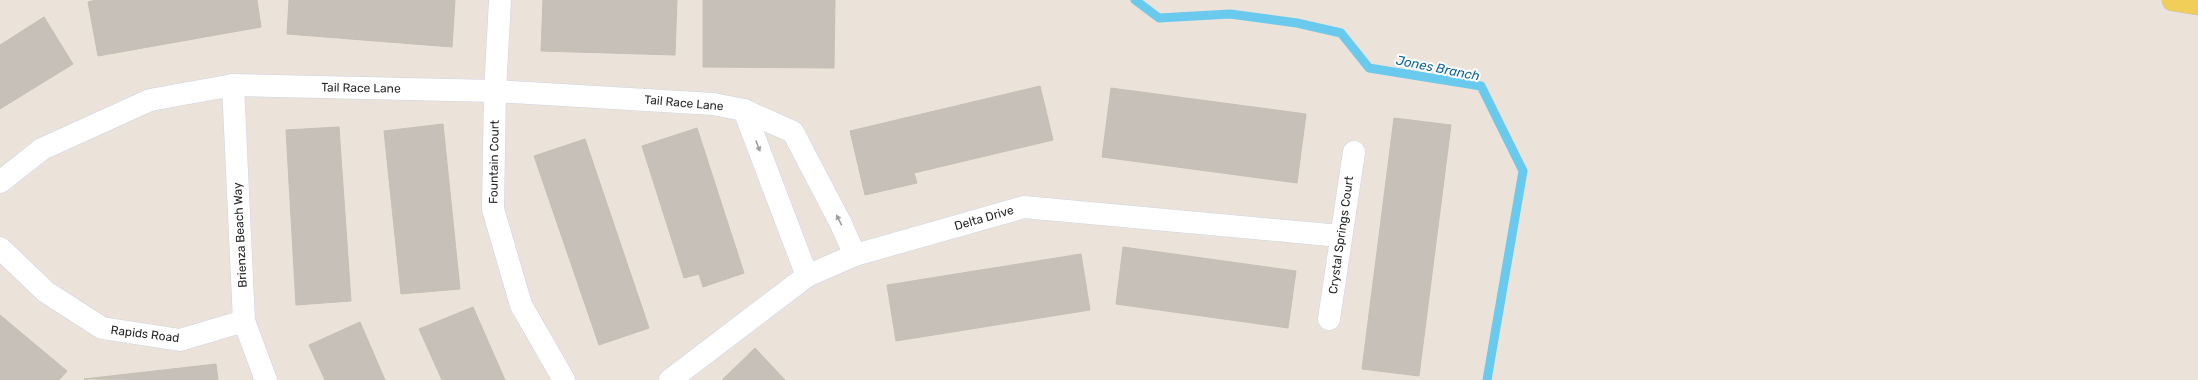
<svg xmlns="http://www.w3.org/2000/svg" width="2198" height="380" viewBox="0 0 2198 380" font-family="Rubik,sans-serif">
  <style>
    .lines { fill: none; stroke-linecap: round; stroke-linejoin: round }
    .stream { stroke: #6acaee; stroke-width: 9 }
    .building { fill: #c6c0b9; stroke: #c6bfb3 }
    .street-casing { stroke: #ced2e1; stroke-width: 23 }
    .primary-casing { stroke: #c3c3c3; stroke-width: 23 }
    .street { stroke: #fff; stroke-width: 22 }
    .primary { stroke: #f1ce58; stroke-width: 22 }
    .oneway { fill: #9e9e9e }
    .labels { text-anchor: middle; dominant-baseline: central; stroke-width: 4; stroke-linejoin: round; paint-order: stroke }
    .street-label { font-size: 12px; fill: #282828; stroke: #fff }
    .water-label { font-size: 13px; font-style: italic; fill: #0c6697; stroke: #fff }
  </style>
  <rect width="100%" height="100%" fill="#ebe3d9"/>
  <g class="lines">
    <!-- stream -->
    <path class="stream" d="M 1135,0 L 1159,18 L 1230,14 L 1297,23 L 1341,33 L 1369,68 L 1481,86 L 1523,171 L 1487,380"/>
  </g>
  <!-- building -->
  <g class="building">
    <path d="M 96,0 L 257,0 L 261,27 L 98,56 L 88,2 Z"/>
    <path d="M 289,0 L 455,0 L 452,47 L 287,34 Z"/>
    <path d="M 543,0 L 677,0 L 675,55 L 541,51 Z"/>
    <path d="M 703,0 L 835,0 L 834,68 L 703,67 Z"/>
    <path d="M 44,17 L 73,64 L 0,109 L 0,45 Z"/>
    <path d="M 1040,86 L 1053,140 L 914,173 L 917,183 L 865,195 L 850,131 Z"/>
    <path d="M 1111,88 L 1306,114 L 1297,183 L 1102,157 Z"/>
    <path d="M 1394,118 L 1451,125 L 1419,376 L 1362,369 Z"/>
    <path d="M 443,124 L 460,289 L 401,294 L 384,131 Z"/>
    <path d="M 339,127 L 351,301 L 296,305 L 286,130 Z"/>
    <path d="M 697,128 L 744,273 L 703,287 L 699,274 L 684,278 L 642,146 Z"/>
    <path d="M 585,139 L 649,328 L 599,345 L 534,156 Z"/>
    <path d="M 1123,247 L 1296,271 L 1288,328 L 1116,304 Z"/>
    <path d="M 1081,254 L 1090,310 L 896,341 L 887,285 Z"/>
    <path d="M 473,307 L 505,380 L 442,380 L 419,329 Z"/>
    <path d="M 0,315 L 67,371 L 59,380 L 0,380 Z"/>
    <path d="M 360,322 L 385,380 L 325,380 L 309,345 Z"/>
    <path d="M 755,348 L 785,380 L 722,380 Z"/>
    <path d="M 216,364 L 218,380 L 84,379 Z"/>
  </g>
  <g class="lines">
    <defs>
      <g id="street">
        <path d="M 500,0 L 495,91 L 493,209 L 521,305 L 564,380"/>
        <path d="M 233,85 L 244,321 L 266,380"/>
        <path d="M 744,110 L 807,276"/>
        <path d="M 0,182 L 42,149 L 150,100 L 233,85 L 495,91 L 713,104 L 744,110 L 793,132 L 840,222 L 855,255"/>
        <path d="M 0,248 L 46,292 L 102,328 L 180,340 L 244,321"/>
        <path d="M 1329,319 L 1354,152"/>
        <path d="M 670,380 L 807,276 L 855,255 L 1024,207 L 1340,236"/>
      </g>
      <path id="primary" d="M 2173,0 L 2198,4"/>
    </defs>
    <!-- street casing -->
    <use href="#street" class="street-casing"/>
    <!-- primary casing -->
    <use href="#primary" class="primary-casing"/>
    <!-- street -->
    <use href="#street" class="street"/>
    <!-- primary -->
    <use href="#primary" class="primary"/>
  </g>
  <!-- one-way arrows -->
  <defs><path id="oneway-solid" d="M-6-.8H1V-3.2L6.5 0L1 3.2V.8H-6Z"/></defs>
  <g class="oneway">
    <use href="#oneway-solid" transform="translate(758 146) rotate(69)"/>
    <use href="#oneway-solid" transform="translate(839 220) rotate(-117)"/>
  </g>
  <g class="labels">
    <!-- street labels -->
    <g class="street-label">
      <text transform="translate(361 88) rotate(1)">Tail Race Lane</text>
      <text transform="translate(684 103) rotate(5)">Tail Race Lane</text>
      <text transform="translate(494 162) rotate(-89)">Fountain Court</text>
      <text transform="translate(984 218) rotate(-16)">Delta Drive</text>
      <text transform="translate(240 235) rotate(-93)">Brienza Beach Way</text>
      <text transform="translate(1341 235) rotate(-82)">Crystal Springs Court</text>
      <text transform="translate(145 334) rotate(7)">Rapids Road</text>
    </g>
    <!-- water labels -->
    <g class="water-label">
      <text transform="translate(1438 68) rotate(11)">Jones Branch</text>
    </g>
  </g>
</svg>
